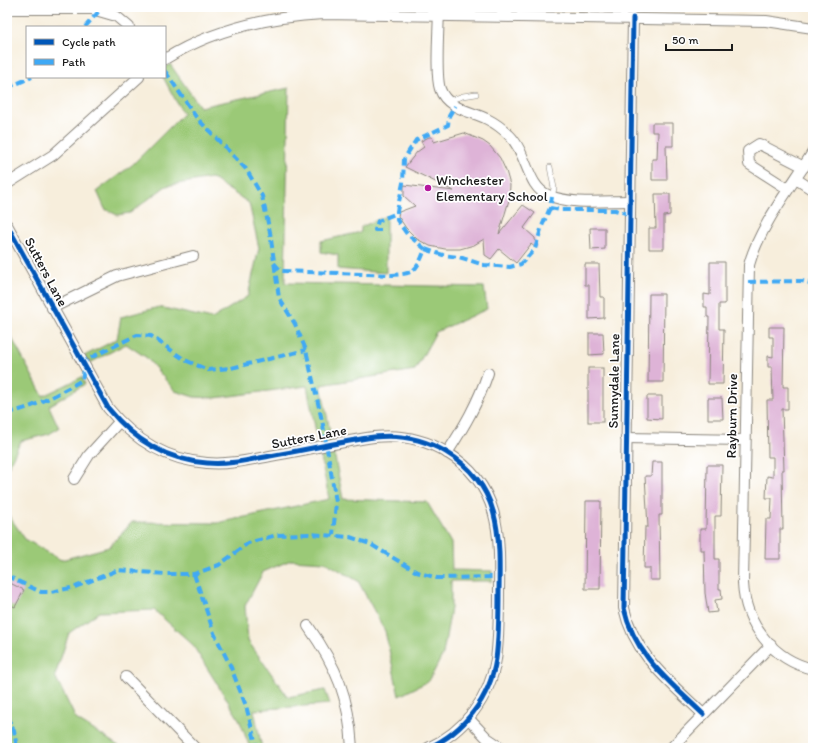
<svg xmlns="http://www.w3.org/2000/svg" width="820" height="755" viewBox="0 0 820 755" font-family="Itim,sans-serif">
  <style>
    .green { fill: #9bc977; stroke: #5c724a }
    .building { fill: #deb3d7 }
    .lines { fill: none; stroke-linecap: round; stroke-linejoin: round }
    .service-casing { stroke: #8a857c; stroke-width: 6 }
    .minor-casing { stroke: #8a857c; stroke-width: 12 }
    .service { stroke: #fff; stroke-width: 5 }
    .minor { stroke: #fff; stroke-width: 10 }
    .quiet { stroke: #3fa9f5; stroke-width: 4; stroke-dasharray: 8 4; stroke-linecap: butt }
    .cycleway-casing { stroke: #fff; stroke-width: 8 }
    .cycleway { stroke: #0057b8; stroke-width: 5 }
    .poi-dot { fill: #b5179e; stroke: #fff; stroke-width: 1.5 }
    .labels { text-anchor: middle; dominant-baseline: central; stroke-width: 3.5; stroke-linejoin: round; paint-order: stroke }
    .poi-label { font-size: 14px; fill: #1c1c1c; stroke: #fff; text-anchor: start }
    .street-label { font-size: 14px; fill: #1c1c1c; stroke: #fff }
  </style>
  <rect width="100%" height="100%" fill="#fff"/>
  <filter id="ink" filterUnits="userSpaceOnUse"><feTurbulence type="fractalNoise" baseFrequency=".025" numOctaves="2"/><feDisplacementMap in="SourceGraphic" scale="8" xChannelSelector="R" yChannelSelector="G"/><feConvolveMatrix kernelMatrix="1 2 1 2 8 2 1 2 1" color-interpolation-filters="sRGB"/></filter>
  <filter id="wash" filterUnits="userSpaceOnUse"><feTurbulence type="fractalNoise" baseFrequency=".012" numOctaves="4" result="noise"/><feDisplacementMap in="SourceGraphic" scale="16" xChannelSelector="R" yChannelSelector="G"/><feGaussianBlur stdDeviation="0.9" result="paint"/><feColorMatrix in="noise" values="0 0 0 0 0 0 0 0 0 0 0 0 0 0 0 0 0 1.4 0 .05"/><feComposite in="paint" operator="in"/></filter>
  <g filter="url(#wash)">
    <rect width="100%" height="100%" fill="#f7eedc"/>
    <!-- green -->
    <g class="green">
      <path d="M 170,64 L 200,107 L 289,88 L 285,283 L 484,287 L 487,309 L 436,332 L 415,370 L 321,385 L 343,499 L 427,502 L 451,543 L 452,570 L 492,571 L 492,581 L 451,581 L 451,608 L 443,654 L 429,681 L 399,696 L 385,631 L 358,581 L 325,562 L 291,560 L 263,572 L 245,606 L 248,641 L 288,697 L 325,690 L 330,704 L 254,710 L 262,748 L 250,748 L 239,719 L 192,644 L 154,610 L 99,612 L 69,633 L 55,676 L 76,719 L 122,748 L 7,748 L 7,513 L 25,539 L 61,560 L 109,547 L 132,522 L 217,523 L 329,499 L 307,386 L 215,398 L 194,397 L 175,391 L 147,358 L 126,344 L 88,364 L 84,356 L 117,339 L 121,317 L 159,307 L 212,319 L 248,296 L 259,248 L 249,203 L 211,178 L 166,186 L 130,213 L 117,215 L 105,209 L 97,191 L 132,165 L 183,114 L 163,77 L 165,77 L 165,67 Z"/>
      <path d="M 386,216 L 386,273 L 338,269 L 338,255 L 321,252 L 321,241 L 361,232 L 361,227 Z"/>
      <path d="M 7,329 L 43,396 L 82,377 L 85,384 L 49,406 L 59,428 L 49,434 L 21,441 L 7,469 Z"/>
    </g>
    <g id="blocks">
      <!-- building -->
      <g class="building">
        <path d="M 652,123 L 673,123 L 673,146 L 666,146 L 667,180 L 652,180 L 652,159 L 657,159 L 658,132 L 652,132 Z"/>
        <path d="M 464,133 L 483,141 L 490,146 L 500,158 L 506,171 L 510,185 L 509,200 L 499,234 L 523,205 L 535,213 L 524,228 L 535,238 L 536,248 L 531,244 L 516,263 L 499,249 L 491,259 L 485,255 L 484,239 L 474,245 L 460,249 L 445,249 L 430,246 L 417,239 L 406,228 L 398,216 L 399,212 L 415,206 L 404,196 L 404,185 L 454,191 L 405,167 L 417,152 L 424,147 L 421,141 L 429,137 L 432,137 L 434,142 Z"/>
        <path d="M 655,194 L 670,194 L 670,215 L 664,216 L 664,249 L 649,249 L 649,228 L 656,228 Z"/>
        <path d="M 590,228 L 605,228 L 605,249 L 591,250 Z"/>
        <path d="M 710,262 L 725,262 L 725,304 L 719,304 L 719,329 L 724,329 L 723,384 L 708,384 L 709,317 L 707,317 L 707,307 L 704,307 L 704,294 L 710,295 Z"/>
        <path d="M 585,264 L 599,264 L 600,297 L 604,297 L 604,318 L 589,319 L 589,285 L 585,285 Z"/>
        <path d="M 649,294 L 664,294 L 663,382 L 648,382 Z"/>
        <path d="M 769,327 L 784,327 L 783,387 L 788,387 L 788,409 L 782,409 L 784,470 L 782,470 L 783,529 L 780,529 L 780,559 L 765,559 L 766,519 L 771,519 L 772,498 L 766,498 L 767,476 L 773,477 L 773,457 L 768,457 L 767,400 L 773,400 L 772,367 L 768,367 L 768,356 L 773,357 L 773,337 L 769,337 Z"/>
        <path d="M 589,333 L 603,333 L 604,354 L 589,355 Z"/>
        <rect x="588" y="368" width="15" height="54"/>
        <path d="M 647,396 L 662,396 L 662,419 L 647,418 Z"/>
        <path d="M 708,398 L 722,398 L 723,419 L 708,419 Z"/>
        <path d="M 652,462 L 662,462 L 662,515 L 659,515 L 660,580 L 650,580 L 650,568 L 644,568 L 645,527 L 648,527 L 645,476 L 651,476 Z"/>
        <path d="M 707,465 L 722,465 L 721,516 L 715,516 L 715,559 L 719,559 L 719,589 L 721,589 L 722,599 L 715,600 L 717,612 L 708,613 L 705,593 L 704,550 L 700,550 L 700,529 L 706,529 Z"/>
        <path d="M 586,501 L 601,501 L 600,589 L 585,589 Z"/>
        <path d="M 10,583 L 24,590 L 15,607 L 7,603 L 7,589 Z"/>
      </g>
    </g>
  </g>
  <g filter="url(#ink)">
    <use href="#blocks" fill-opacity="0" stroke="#8a857c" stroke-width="1"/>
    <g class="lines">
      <defs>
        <g id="service">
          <path d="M 448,101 L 463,96 L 476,94"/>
          <path d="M 550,167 L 554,188 L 552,197"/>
        </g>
        <g id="minor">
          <path d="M 439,7 C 439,26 435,74 440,89 C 447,109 471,111 487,119 C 495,123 503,129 509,135 C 527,152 527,187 548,195 C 570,205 605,201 629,201"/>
          <path d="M 7,9 L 92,9 L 116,16 L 129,27"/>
          <path d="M 633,18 L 624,608 C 634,655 670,682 703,714"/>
          <path d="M 165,59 C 213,29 268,17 323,14 L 766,21 L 813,28"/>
          <path d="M 813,152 C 792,186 760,225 749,265 L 743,583 C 745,624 773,660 813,669"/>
          <path d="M 796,179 L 813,190"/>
          <path d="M 7,184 L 53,155 L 139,77"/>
          <path d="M 788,189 L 749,164 L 748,151 L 759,144 L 804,167"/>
          <path d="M 7,225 L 108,408 C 133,439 166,460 207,463 C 228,465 249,460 270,456 C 305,450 339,442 374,437 C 400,434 424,439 446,452 C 501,485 500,534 499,592 C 499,614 499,637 496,659 C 490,698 464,732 428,748"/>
          <path d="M 52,308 L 117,276 L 193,256"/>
          <path d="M 626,438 L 745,440"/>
          <path d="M 447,453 C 464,427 478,403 488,373"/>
          <path d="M 74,479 L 89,455 L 119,422"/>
          <path d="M 308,626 C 337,667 349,697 352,748"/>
          <path d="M 126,677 L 195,748"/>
          <path d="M 468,718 L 487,738 L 502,748"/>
          <path d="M 671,748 L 771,645"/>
        </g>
      </defs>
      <!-- service casing -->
      <use href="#service" class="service-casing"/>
      <!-- minor casing -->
      <use href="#minor" class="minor-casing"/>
      <!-- service -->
      <use href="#service" class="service"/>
      <!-- minor -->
      <use href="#minor" class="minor"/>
      <!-- quiet -->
      <g class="quiet">
        <path d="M 85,27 L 100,10"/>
        <path d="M 165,71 L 196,117 L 246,169 L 262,196 L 270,232 L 279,298 L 295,324 L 306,350 L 323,425 L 336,502 L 333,535"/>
        <path d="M 7,88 L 32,77"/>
        <path d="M 550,208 L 561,210 L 615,210 L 629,214"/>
        <path d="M 381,230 L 375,230 L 378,221 L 397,213"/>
        <path d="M 425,249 L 443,255 L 459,257 L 484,265 L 510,267 L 521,264 L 535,249 L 542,226 L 550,208 L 552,197"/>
        <path d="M 274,263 L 281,271 L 392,275 C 415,274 417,270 425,249 L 407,234 L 397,220 L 397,211 L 403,183 L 404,159 L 416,140 L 448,125 L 449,116 L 455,106"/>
        <path d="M 748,282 L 802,281 L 809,283 L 813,286"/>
        <path d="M 7,413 C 34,408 58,394 82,380 L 86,360 L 137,335 L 151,336 L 185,360 L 208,370 L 231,368 L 306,350"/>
        <path d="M 194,574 L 214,633 L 230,665 L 246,706 L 257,748"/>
        <path d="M 7,576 L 41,592 L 51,592 L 75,587 L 118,570 L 165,574 L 194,574 L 219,565 L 248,543 L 277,535 L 309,534 L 350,537 L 370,544 L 417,572 L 437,578 L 499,577"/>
        <path d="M 7,716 L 14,731 L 17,748"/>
      </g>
      <defs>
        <g id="cycleway">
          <path d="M 633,18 L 624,608 C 634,655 670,682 703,714"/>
          <path d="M 7,225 L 108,408 C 133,439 166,460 207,463 C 228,465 249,460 270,456 C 305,450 339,442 374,437 C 400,434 424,439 446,452 C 501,485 500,534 499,592 C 499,614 499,637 496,659 C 490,698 464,732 428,748"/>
        </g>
      </defs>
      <!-- cycleway casing -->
      <use href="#cycleway" class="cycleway-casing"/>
      <!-- cycleway -->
      <use href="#cycleway" class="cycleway"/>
    </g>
  </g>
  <!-- markers -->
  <circle class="poi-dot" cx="428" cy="188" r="4"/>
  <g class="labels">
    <!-- poi labels -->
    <g class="poi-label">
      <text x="436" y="180">Winchester<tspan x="436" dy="16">Elementary School</tspan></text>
    </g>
    <!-- street labels -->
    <g class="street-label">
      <text transform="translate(46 272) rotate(62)">Sutters Lane</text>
      <text transform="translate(614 381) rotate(-89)">Sunnydale Lane</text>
      <text transform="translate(732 416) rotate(-89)">Rayburn Drive</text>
      <text transform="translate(309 437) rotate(-11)">Sutters Lane</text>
    </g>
  </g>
  <!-- margin -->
  <rect width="820" height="755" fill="none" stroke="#fff" stroke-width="24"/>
  <!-- legend -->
  <rect x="26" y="26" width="140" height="52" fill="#ffffff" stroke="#a4a4a4"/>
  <rect x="34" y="39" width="20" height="6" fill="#0057b8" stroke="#a4a4a4"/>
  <text x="62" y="46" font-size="12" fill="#1c1c1c">Cycle path</text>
  <rect x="34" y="59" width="20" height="6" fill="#3fa9f5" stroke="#a4a4a4"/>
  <text x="62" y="66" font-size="12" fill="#1c1c1c">Path</text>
  <!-- scale -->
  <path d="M666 44v6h66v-6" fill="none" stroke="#1c1c1c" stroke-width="2"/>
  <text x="672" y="44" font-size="12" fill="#1c1c1c" stroke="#ffffff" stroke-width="3" paint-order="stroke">50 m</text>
</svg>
